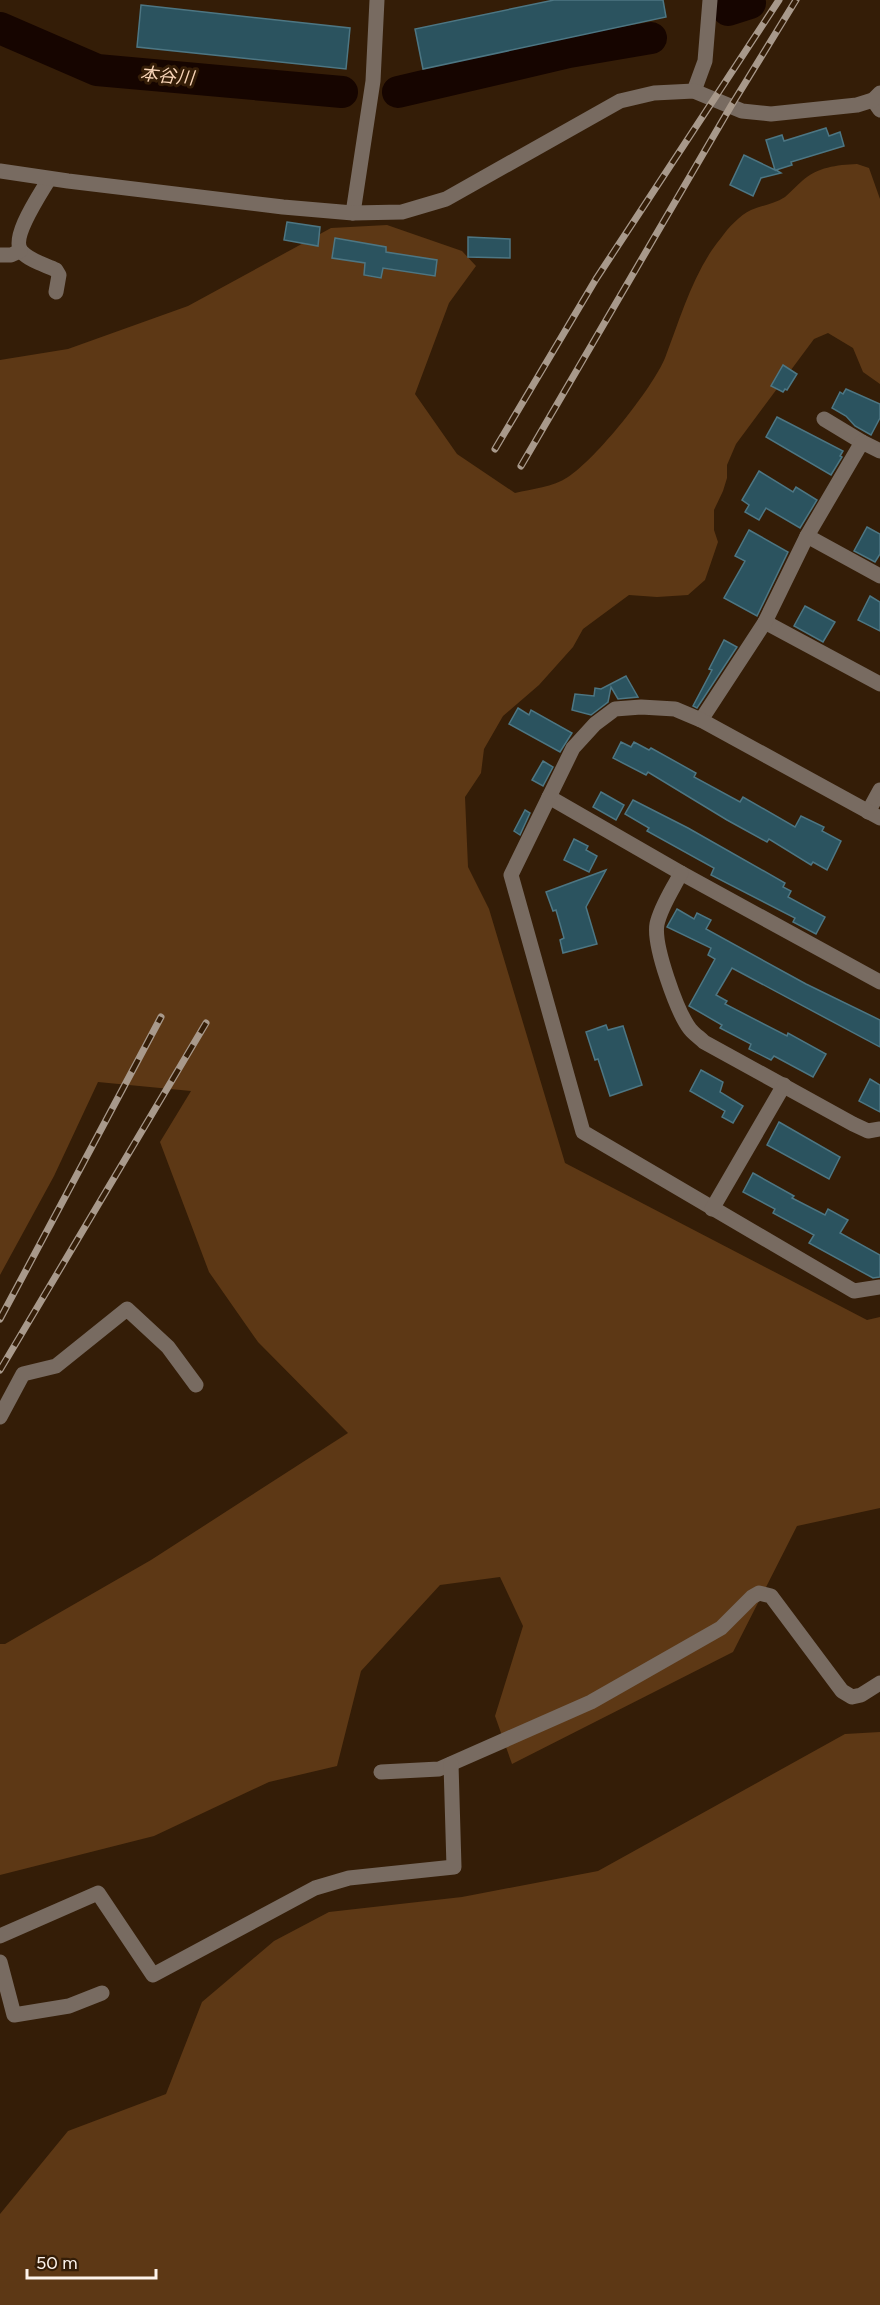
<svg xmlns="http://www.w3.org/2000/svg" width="880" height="2305" viewBox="0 0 880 2305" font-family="Figtree,'Noto Sans JP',sans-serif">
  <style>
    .green { fill: #5d3815 }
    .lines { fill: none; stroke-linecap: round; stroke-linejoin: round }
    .stream { stroke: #160500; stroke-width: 5 }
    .river { stroke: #160500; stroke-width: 32 }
    .building { fill: #2b535f; stroke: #4d7683; stroke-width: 1.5 }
    .minor { stroke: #786b61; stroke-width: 15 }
    .tertiary { stroke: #786b61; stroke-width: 15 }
    .rail-casing { stroke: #a8998b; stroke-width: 7 }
    .rail { stroke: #341d07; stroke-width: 4.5; stroke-dasharray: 14; stroke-linecap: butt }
    .labels { text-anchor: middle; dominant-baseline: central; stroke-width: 6; stroke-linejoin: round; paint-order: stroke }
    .water-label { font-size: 18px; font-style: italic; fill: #f8d4b7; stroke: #341d07 }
  </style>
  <rect width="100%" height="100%" fill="#341d07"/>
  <!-- green -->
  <g class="green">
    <path d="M 857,164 L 869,168 L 880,199 L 880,384 L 863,372 L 853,348 L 828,333 L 814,339 L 736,444 L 727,465 L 727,478 L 723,491 L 714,510 L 714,530 L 718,542 L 705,580 L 688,595 L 657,597 L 629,595 L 583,629 L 573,647 L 539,685 L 503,716 L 484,749 L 481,773 L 465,797 L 468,867 L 489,909 L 565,1163 L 867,1320 L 880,1317 L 880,1508 L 797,1526 L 733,1652 L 512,1764 L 495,1716 L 523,1626 L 500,1577 L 440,1585 L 361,1671 L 337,1766 L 269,1782 L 154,1836 L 0,1875 L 0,1644 L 5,1644 L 151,1560 L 348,1433 L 258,1342 L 209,1272 L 160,1142 L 191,1091 L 98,1082 L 54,1176 L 0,1275 L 0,360 L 68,349 L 188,306 L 331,228 L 387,225 L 462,251 L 476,266 L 449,303 L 415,394 L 457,454 L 515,493 C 532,489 553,487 568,477 C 596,459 652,389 665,358 C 680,319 694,270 721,238 C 728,228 740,215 751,210 C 763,205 774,204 785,197 C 791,192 796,186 802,181 C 818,167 836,165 857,164 Z"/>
    <path d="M 880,1732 L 880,2305 L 0,2305 L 0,2214 L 68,2131 L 166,2094 L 202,2002 L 274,1941 L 329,1912 L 462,1897 L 598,1871 L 845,1734 Z"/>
  </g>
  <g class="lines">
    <!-- stream -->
    <path class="stream" d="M 750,3 L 752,0"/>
    <!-- river -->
    <g class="river">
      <path d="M 728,10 L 750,3"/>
      <path d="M 0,28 L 97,70 L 342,92"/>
      <path d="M 398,92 L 569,52 L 651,38"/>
    </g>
  </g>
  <!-- building -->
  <g class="building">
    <path d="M 554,0 L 663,0 L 666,17 L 423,69 L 415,29 Z"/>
    <path d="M 141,5 L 350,28 L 346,69 L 137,47 Z"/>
    <path d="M 826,128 L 829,136 L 840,132 L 844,146 L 791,162 L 792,165 L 776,170 L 781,173 L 761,178 L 753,196 L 730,185 L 744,155 L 775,170 L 766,140 L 782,135 L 784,141 Z"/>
    <path d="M 287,222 L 320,227 L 318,246 L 284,240 Z"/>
    <path d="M 468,237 L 510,239 L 510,258 L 468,257 Z"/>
    <path d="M 335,238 L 386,247 L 386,252 L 437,260 L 435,276 L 383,268 L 381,278 L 364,275 L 365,263 L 332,258 Z"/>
    <path d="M 783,365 L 797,374 L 787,390 L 785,389 L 783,392 L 771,386 Z"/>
    <path d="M 846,389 L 880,404 L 880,418 L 871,435 L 855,426 L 846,416 L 832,408 L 840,392 L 843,394 Z"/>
    <path d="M 777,417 L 843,451 L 840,456 L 842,457 L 831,475 L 766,437 Z"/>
    <path d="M 759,471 L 793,492 L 796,487 L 817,500 L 800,528 L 766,508 L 759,520 L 745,512 L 749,505 L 742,500 Z"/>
    <path d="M 867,527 L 880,534 L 880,554 L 875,562 L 854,551 Z"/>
    <path d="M 749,530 L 788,552 L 757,616 L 724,598 L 745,561 L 735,556 Z"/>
    <path d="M 870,596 L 880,602 L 880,631 L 858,620 Z"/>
    <path d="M 805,606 L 835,622 L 823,642 L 794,626 Z"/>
    <path d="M 724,640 L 737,647 L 697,708 L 693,706 L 712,670 L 709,669 Z"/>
    <path d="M 626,676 L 638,697 L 618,699 L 611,687 L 608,702 L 591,715 L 572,710 L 575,694 L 594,696 L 595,688 L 601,689 Z"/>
    <path d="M 518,708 L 529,715 L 531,710 L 572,733 L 560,752 L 509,724 Z"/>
    <path d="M 621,742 L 631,747 L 634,742 L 649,750 L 651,748 L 696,773 L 694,777 L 740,802 L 743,797 L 795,827 L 801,816 L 824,827 L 822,831 L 841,841 L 827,870 L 813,862 L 811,865 L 769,839 L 767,842 L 727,820 L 648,772 L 646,775 L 613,758 Z"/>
    <path d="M 543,761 L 553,767 L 543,786 L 532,780 Z"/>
    <path d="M 601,792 L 624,805 L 616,820 L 593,807 Z"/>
    <path d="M 633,800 L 688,828 L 785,883 L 783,887 L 791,891 L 788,897 L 825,917 L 816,934 L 793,922 L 795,918 L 711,875 L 714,868 L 647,831 L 649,828 L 625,814 Z"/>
    <path d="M 525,810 L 530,813 L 520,835 L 514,831 Z"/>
    <path d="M 574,839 L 588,846 L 586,850 L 597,856 L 589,872 L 564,860 Z"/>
    <path d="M 606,870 L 586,907 L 597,944 L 563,953 L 560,940 L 564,938 L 556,910 L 553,911 L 546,892 Z"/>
    <path d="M 677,909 L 694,919 L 697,913 L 711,920 L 706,929 L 806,984 L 880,1020 L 880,1047 L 732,968 L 716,995 L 727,1001 L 725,1004 L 787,1036 L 788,1033 L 826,1054 L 813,1077 L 774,1056 L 771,1060 L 749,1049 L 751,1044 L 720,1028 L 722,1025 L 689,1006 L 715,959 L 708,955 L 711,948 L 667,927 Z"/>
    <path d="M 606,1025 L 608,1030 L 623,1026 L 642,1085 L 610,1096 L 598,1059 L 595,1060 L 586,1032 Z"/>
    <path d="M 701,1070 L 723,1082 L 720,1092 L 743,1106 L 733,1123 L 722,1117 L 725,1111 L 690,1091 Z"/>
    <path d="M 870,1079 L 880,1085 L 880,1112 L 859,1101 Z"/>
    <path d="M 779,1122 L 840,1157 L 829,1179 L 767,1145 Z"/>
    <path d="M 753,1173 L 794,1196 L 792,1198 L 825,1215 L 828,1209 L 848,1220 L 840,1233 L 880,1255 L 880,1277 L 873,1278 L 809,1243 L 814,1235 L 773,1213 L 775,1209 L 743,1192 Z"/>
  </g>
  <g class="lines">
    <!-- minor -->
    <g class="minor">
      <path d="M 694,91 L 705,61 L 710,0"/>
      <path d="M 873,100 L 880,110"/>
      <path d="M 49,179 C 41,193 9,239 22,252 C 30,261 46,265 56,270 L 59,275 L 56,292"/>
      <path d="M 353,213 L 373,81 L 377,0"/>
      <path d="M 0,255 L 11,255 L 20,251"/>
      <path d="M 824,419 L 862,442"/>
      <path d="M 807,536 L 880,576"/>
      <path d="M 765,622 L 880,684"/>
      <path d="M 701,720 L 765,622 L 807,536 L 862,442 L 880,451"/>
      <path d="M 549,797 L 681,873 L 880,982"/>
      <path d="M 868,812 L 880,790"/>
      <path d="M 880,818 L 701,720 L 675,709 L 641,707 L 615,709 L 595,724 L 573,748 L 511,875 L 583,1132 L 854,1291 L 880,1287"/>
      <path d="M 681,873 C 673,889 661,906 657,924 C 653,945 677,1012 690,1029 C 694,1034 700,1038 704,1042 L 853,1124 L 868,1131 L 880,1129"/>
      <path d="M 712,1209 L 784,1085"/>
      <path d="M 0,1417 L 23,1374 L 56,1366 L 127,1309 L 168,1347 L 196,1385"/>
      <path d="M 381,1772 L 439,1769 L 591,1702 L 721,1628 L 752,1597 L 759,1593 L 771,1596 L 842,1691 L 852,1697 L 861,1695 L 880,1683"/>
      <path d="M 0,1936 L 98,1893 L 153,1975 L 315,1888 L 349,1878 L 454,1867 L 451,1764"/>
      <path d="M 0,1962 L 14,2015 L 69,2006 L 102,1993"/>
    </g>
    <!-- tertiary -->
    <path class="tertiary" d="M 0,171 L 68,181 L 283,207 L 353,213 L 402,212 L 446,199 L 620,101 L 654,93 L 694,91 L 742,111 L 771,114 L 857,105 L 873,100 L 880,93"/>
    <defs>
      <g id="rail">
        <path d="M 495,449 L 596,279 L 779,0"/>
        <path d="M 521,466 L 731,106 L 796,0"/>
        <path d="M 0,1319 L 161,1017"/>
        <path d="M 0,1370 L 206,1023"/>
      </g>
    </defs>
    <!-- rail casing -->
    <use href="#rail" class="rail-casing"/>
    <!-- rail -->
    <use href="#rail" class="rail"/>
  </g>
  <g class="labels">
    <!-- water labels -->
    <g class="water-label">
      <text transform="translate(167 76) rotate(5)">本谷川</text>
    </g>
  </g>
  <!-- scale -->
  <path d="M27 2269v9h129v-9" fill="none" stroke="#fdf3eb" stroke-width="3"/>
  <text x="36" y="2269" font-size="18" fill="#fdf3eb" stroke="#341d07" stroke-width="4.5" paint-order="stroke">50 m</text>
</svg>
